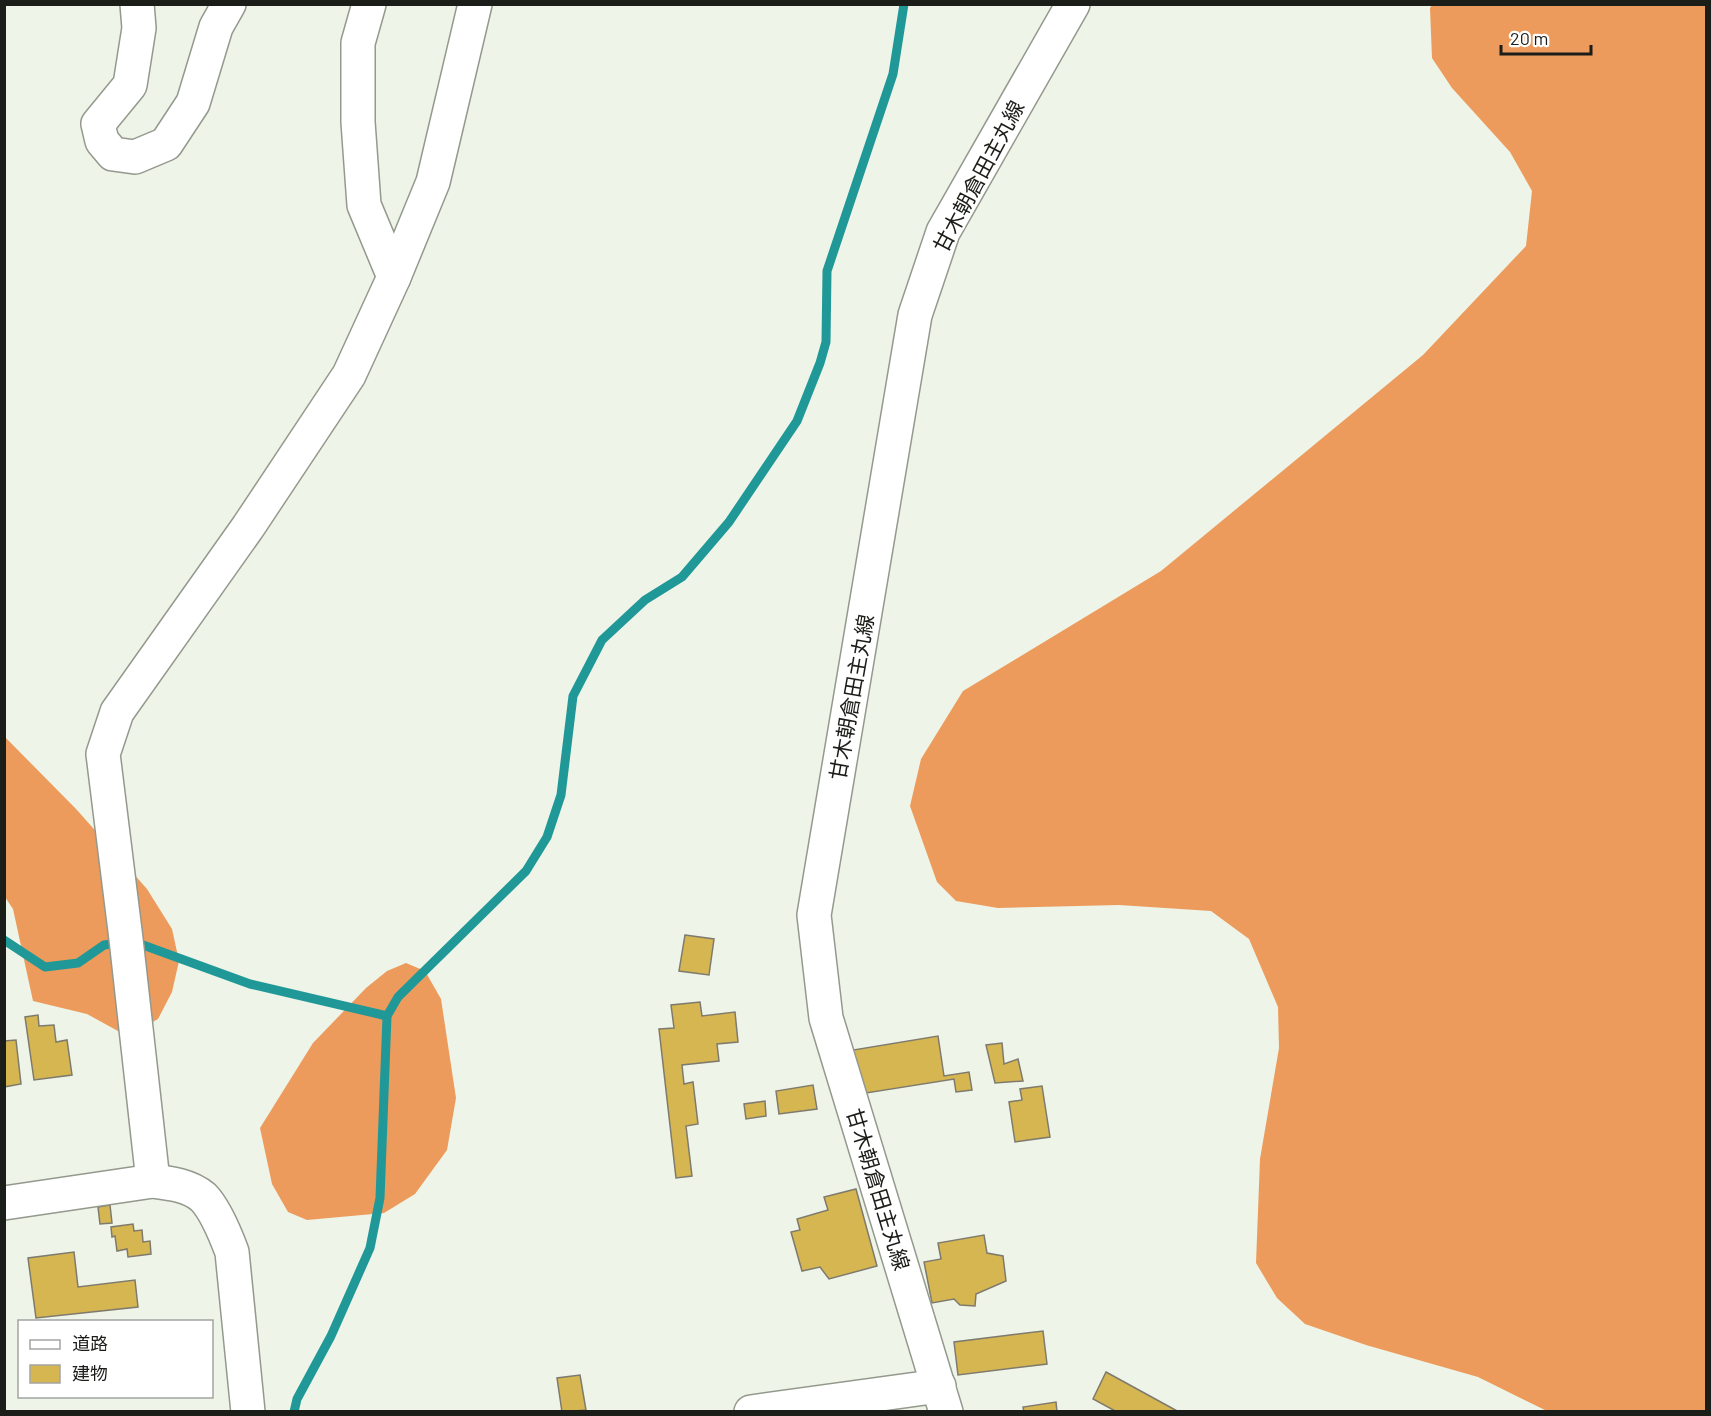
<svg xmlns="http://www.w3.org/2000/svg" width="1711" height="1416" viewBox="0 0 1711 1416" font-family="Barlow,'Noto Sans JP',sans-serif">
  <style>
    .forest { fill: #ec9b5c }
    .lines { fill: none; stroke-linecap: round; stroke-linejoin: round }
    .stream { stroke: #219898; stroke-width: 9 }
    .building { fill: #d6b651; stroke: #7e7a6e; stroke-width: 1.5 }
    .minor-casing { stroke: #94998d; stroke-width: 36 }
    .major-casing { stroke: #94998d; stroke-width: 36 }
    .minor { stroke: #fff; stroke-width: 33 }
    .major { stroke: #fff; stroke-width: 33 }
    .labels { text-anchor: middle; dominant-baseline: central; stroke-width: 4.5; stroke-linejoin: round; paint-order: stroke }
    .street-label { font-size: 21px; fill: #1b1d18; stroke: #fff }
  </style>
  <rect width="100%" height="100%" fill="#eef4e7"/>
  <!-- forest -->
  <g class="forest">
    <path d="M 1432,5 L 1706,5 L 1706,1411 L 1547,1411 L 1478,1377 L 1366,1345 L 1305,1324 L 1277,1298 L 1256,1263 L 1260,1159 L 1279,1048 L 1278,1007 L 1249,939 L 1211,911 L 1119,905 L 998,908 L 956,901 L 937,882 L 910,806 L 921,759 L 963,691 L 1161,571 L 1423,355 L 1526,246 L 1532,191 L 1510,152 L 1452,88 L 1432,58 L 1430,8 Z"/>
    <path d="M 4,736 L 77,810 L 147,889 L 172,929 L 179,961 L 172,992 L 158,1019 L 127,1036 L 87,1014 L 33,1001 L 13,909 L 5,897 Z"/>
    <path d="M 406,963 L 425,971 L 441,999 L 456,1098 L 447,1150 L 415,1194 L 384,1213 L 307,1220 L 288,1212 L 272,1184 L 260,1128 L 313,1043 L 366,988 L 387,971 Z"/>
  </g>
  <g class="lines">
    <!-- stream -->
    <g class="stream">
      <path d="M 4,940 L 45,967 L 78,963 L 104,945 L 132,941 L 250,984 L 387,1016"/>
      <path d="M 294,1412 L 297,1399 L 331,1336 L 370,1248 L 380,1198 L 387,1016 L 398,997 L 526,871 L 547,837 L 561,795 L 573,696 L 602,640 L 645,600 L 682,577 L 729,522 L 797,421 L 820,363 L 826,342 L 827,271 L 893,74 L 904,4"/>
    </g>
  </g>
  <!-- building -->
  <g class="building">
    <path d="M 685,935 L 714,939 L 709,975 L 679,971 Z"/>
    <path d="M 700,1002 L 702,1016 L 735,1012 L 738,1042 L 717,1044 L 719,1061 L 682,1065 L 684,1084 L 693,1082 L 698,1124 L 686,1126 L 692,1176 L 676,1178 L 659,1029 L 674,1028 L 671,1005 Z"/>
    <path d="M 38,1015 L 39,1026 L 54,1025 L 56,1042 L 67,1040 L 72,1075 L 34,1080 L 25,1017 Z"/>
    <path d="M 938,1036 L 944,1076 L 969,1072 L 972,1090 L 956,1092 L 954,1079 L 860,1094 L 853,1050 Z"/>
    <path d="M 16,1040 L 21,1084 L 4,1087 L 4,1041 Z"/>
    <path d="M 1002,1043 L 1004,1064 L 1018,1059 L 1023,1081 L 995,1083 L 986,1045 Z"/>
    <path d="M 813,1085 L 817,1109 L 779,1114 L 776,1091 Z"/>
    <path d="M 1042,1086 L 1050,1137 L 1015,1142 L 1009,1102 L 1022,1100 L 1020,1089 Z"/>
    <path d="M 765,1101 L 766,1116 L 746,1119 L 744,1104 Z"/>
    <path d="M 856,1189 L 877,1266 L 829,1279 L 820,1267 L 802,1271 L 791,1232 L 800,1230 L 797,1219 L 828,1210 L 824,1197 Z"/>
    <path d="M 110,1205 L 112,1223 L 100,1224 L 98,1207 Z"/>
    <path d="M 133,1224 L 134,1231 L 142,1230 L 143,1242 L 150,1241 L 151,1254 L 128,1257 L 127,1249 L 117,1251 L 115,1236 L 112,1237 L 111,1227 Z"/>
    <path d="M 984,1235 L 987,1253 L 1003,1256 L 1006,1281 L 976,1294 L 975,1306 L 960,1305 L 954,1299 L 932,1303 L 924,1262 L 941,1259 L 938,1243 Z"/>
    <path d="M 74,1252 L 78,1287 L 135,1280 L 138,1307 L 36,1318 L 28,1258 Z"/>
    <path d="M 1043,1331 L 1047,1364 L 958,1375 L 954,1342 Z"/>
    <path d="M 1106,1372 L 1179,1412 L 1117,1412 L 1093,1399 Z"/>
    <path d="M 580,1375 L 586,1410 L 562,1412 L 557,1378 Z"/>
    <path d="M 1056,1402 L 1057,1412 L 1024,1412 L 1023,1407 Z"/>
  </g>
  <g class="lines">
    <defs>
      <g id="minor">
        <path d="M 137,4 L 139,28 L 130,85 L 98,124 L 102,141 L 113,154 L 135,157 L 166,144 L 193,103 L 216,27 L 229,4"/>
        <path d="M 369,4 L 358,43 L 358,122 L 364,205 L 394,277"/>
        <path d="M 153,1181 L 126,939 L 103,754 L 117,712 L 248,527 L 349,375 L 394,277 L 433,182 L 475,4"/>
        <path d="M 4,1203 L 153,1181 C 169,1183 189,1185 203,1197 C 215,1209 226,1236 232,1252 L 248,1412"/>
        <path d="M 751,1412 L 939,1386"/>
      </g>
      <path id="major" d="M 946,1412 L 826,1018 L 814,915 L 915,315 L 943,232 L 1073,4"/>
    </defs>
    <!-- minor casing -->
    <use href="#minor" class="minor-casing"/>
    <!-- major casing -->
    <use href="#major" class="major-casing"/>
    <!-- minor -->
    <use href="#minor" class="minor"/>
    <!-- major -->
    <use href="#major" class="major"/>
  </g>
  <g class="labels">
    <!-- street labels -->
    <g class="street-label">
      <text transform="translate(978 176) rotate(-62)">甘木朝倉田主丸線</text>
      <text transform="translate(851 697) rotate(-80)">甘木朝倉田主丸線</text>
      <text transform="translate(879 1189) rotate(73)">甘木朝倉田主丸線</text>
    </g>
  </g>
  <!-- border -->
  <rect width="1711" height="1416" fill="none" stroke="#1b1d18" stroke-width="12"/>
  <!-- legend -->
  <rect x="18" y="1320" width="195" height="78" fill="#ffffff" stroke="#a4a5a3" stroke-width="1.5"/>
  <rect x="30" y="1340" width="30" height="9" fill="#ffffff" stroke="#a4a5a3" stroke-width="1.5"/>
  <text x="72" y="1350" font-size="18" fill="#1b1d18">道路</text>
  <rect x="30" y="1365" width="30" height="18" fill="#d6b651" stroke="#a4a5a3" stroke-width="1.5"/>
  <text x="72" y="1380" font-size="18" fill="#1b1d18">建物</text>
  <!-- scale -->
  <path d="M1501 45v9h90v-9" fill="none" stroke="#1b1d18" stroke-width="3"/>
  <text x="1510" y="45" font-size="18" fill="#1b1d18" stroke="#ffffff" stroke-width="4.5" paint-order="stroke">20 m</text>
</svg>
